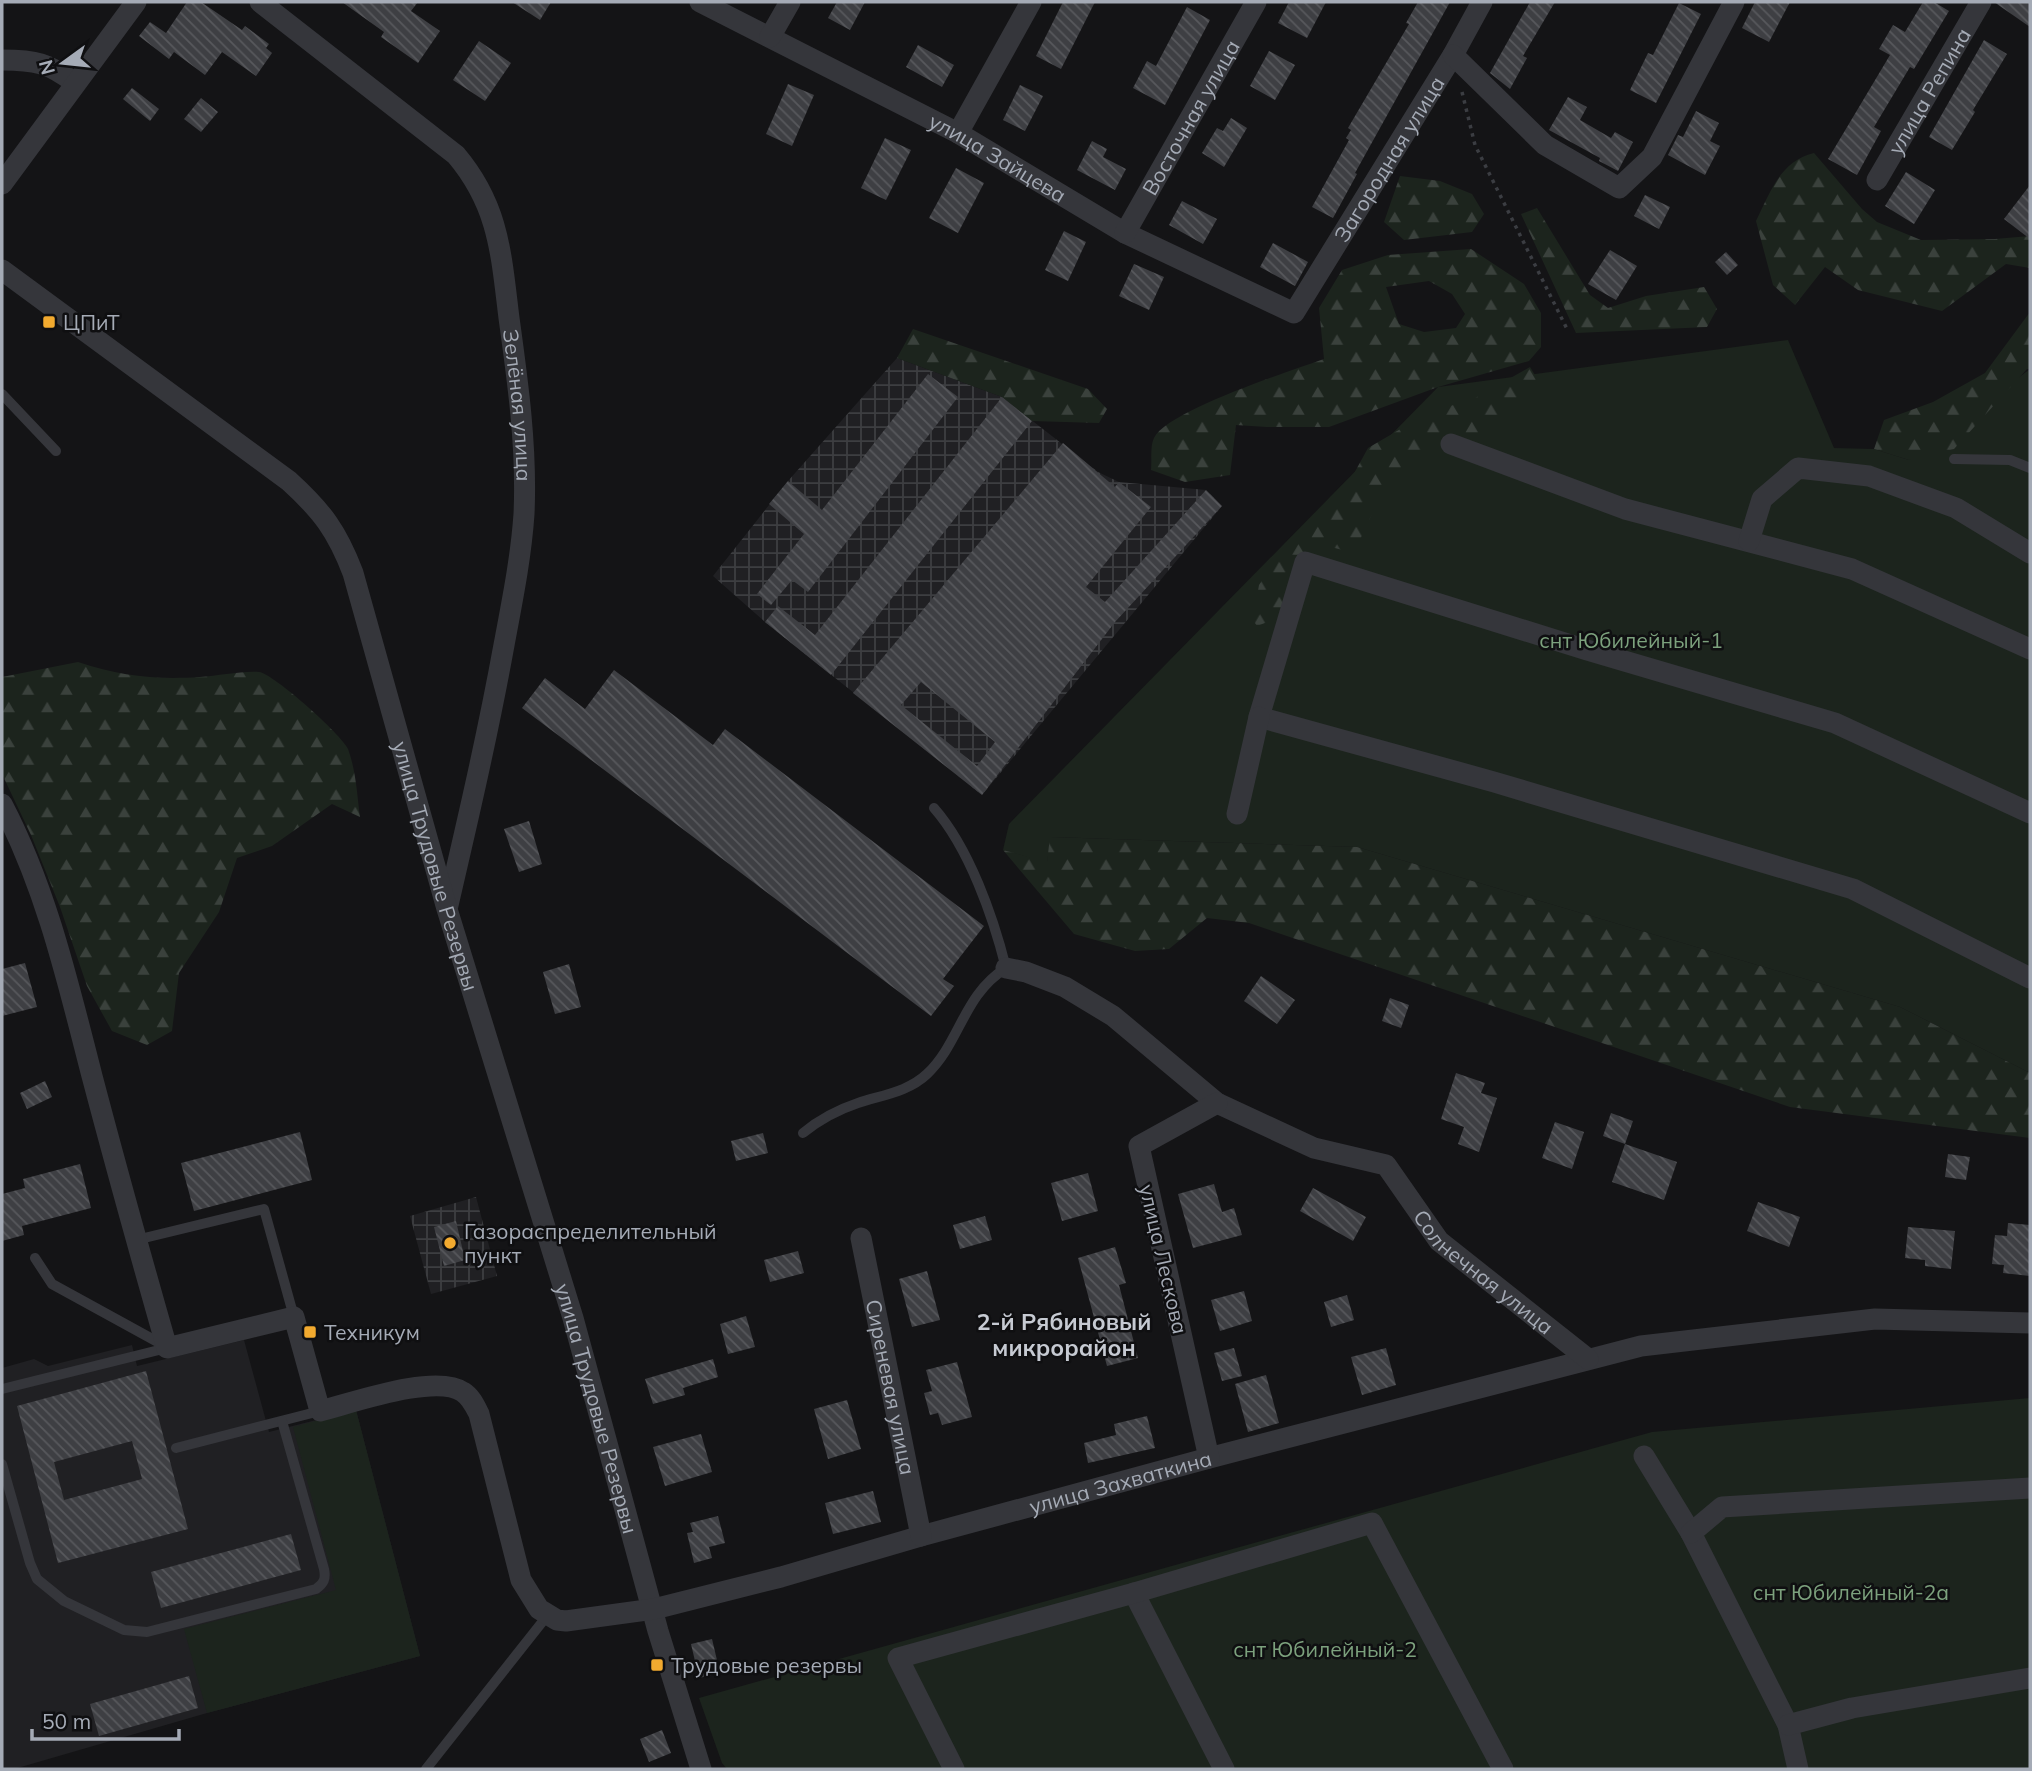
<svg xmlns="http://www.w3.org/2000/svg" width="2032" height="1771" viewBox="0 0 2032 1771" font-family="Mulish,sans-serif">
  <style>
    .built { fill: #202023 }
    .industrial { fill: url(#industrial-grid) }
    .green { fill: #1c241d }
    .forest { fill: url(#forest-firs); fill-rule: evenodd }
    .building { fill: url(#building-back-hatch); fill-rule: evenodd }
    .lines { fill: none; stroke-linecap: round; stroke-linejoin: round }
    .path { stroke: #3b3d42; stroke-width: 3.5; stroke-dasharray: 3.5 5; stroke-linecap: butt }
    .lane { stroke: #35363b; stroke-width: 10 }
    .street { stroke: #35363b; stroke-width: 21 }
    .poi-dot { fill: #f2aa2f; stroke: #0f0f11; stroke-width: 2.5 }
    .labels { text-anchor: middle; dominant-baseline: central; stroke-width: 5; stroke-linejoin: round; paint-order: stroke }
    .street-label { font-size: 21px; fill: #a5abb6; stroke: #0f0f11 }
    .poi-label { font-size: 21px; fill: #a5abb6; stroke: #0f0f11; text-anchor: start }
    .park-label { font-size: 21px; fill: #7ca17d; stroke: #0f0f11 }
    .neighbourhood-label { font-size: 23px; font-weight: bold; fill: #c6cad2; stroke: #0f0f11 }
  </style>
  <defs>
    <pattern id="industrial-grid" width="8" height="8" patternUnits="userSpaceOnUse" patternTransform="scale(1.75)"><rect width="8" height="8" fill="#202023"/><path d="M0 4h8M4 0v8" fill="none" stroke="#3d3e41"/></pattern>
    <pattern id="forest-firs" width="22" height="20" patternUnits="userSpaceOnUse" patternTransform="scale(1.75)"><rect width="22" height="20" fill="#1c241d"/><path d="M5 1l3.5 6h-7zM16 11l3.5 6h-7z" fill="#3a413c"/></pattern>
    <pattern id="building-back-hatch" width="6" height="6" patternUnits="userSpaceOnUse" patternTransform="scale(1.75)"><rect width="6" height="6" fill="#3e3f43"/><path d="M-1 5l2 2M0 0l6 6M5-1l2 2" fill="none" stroke="#57585c"/></pattern>
  </defs>
  <rect width="100%" height="100%" fill="#141416"/>
  <!-- built -->
  <path class="built" d="M 244,1340 L 269,1432 L 356,1410 L 420,1656 L 207,1713 L 14,1769 L 2,1769 L 2,1368 L 34,1359 L 48,1366 L 132,1345 L 137,1366 Z"/>
  <!-- industrial -->
  <g class="industrial">
    <path d="M 897,358 L 1002,397 L 1098,472 L 1119,482 L 1206,490 L 1222,506 L 982,795 L 765,622 L 713,576 L 788,481 Z"/>
    <path d="M 476,1197 L 497,1276 L 431,1294 L 410,1216 Z"/>
  </g>
  <!-- green -->
  <g class="green">
    <path d="M 1788,340 L 1834,448 L 1874,449 L 1909,460 L 2030,369 L 2030,1073 L 1900,1007 L 1357,847 L 1051,837 L 1047,863 L 1003,850 L 1009,824 L 1438,387 Z"/>
    <path d="M 2030,1398 L 2030,1769 L 727,1769 L 722,1763 L 699,1698 L 1652,1432 Z"/>
    <path d="M 356,1410 L 420,1656 L 207,1713 L 184,1629 L 336,1590 L 293,1427 Z"/>
  </g>
  <!-- forest -->
  <g class="forest">
    <path d="M 1814,153 L 1862,209 L 1877,222 L 1921,240 L 1995,239 L 2030,236 L 2030,268 L 2006,264 L 1942,311 L 1858,290 L 1825,267 L 1795,305 L 1773,285 L 1756,221 C 1770,193 1780,161 1814,153 Z"/>
    <path d="M 1400,176 L 1440,181 L 1472,194 L 1484,214 L 1472,232 L 1404,240 L 1384,222 Z"/>
    <path d="M 1537,208 L 1590,295 L 1608,308 L 1646,296 L 1704,287 L 1717,309 L 1707,327 L 1576,333 L 1521,214 Z"/>
    <path d="M 1471,249 L 1524,284 L 1541,313 L 1541,347 L 1529,361 L 1438,387 L 1329,427 L 1267,427 L 1236,425 L 1230,475 L 1185,482 L 1151,470 C 1152,461 1150,446 1154,438 C 1168,410 1291,371 1324,359 L 1319,308 L 1342,270 L 1388,255 ZM 1429,281 L 1452,294 L 1465,314 L 1456,328 L 1424,332 L 1399,324 L 1386,287 Z"/>
    <path d="M 2030,312 L 2030,369 L 2027,369 L 1954,449 L 1909,460 L 1874,449 L 1884,420 L 1933,402 L 1985,373 Z"/>
    <path d="M 913,329 L 1088,389 L 1107,409 L 1099,423 L 1032,421 L 1002,397 L 897,358 Z"/>
    <path d="M 1530,367 L 1538,380 L 1495,431 L 1475,440 L 1427,450 L 1384,487 L 1354,553 L 1331,547 C 1299,563 1289,585 1280,617 L 1257,626 L 1253,620 L 1259,585 L 1287,545 L 1323,521 L 1346,488 L 1368,448 L 1433,410 L 1470,401 Z"/>
    <path d="M 78,662 C 121,676 155,680 200,677 C 219,676 240,671 259,672 C 274,674 342,735 348,749 C 356,771 357,794 360,817 L 332,804 L 272,846 L 237,858 L 219,912 L 179,973 L 172,1031 L 147,1045 L 112,1031 L 87,986 L 60,907 L 31,835 L 2,774 L 2,677 Z"/>
    <path d="M 1050,837 L 1357,847 L 1900,1007 L 2030,1073 L 2030,1138 L 1790,1107 L 1249,923 L 1207,918 L 1169,949 L 1135,951 L 1074,934 L 1003,850 L 1047,862 Z"/>
  </g>
  <!-- building -->
  <g class="building">
    <path d="M 187,2 L 201,2 L 242,30 L 245,26 L 269,44 L 266,48 L 272,53 L 256,76 L 222,52 L 205,75 L 174,52 L 169,59 L 139,36 L 150,22 L 166,33 Z"/>
    <path d="M 342,2 L 418,2 L 411,11 L 440,31 L 418,63 L 381,37 L 384,32 Z"/>
    <path d="M 512,2 L 551,2 L 540,20 Z"/>
    <path d="M 837,2 L 865,2 L 850,30 L 828,18 Z"/>
    <path d="M 1063,2 L 1095,2 L 1061,69 L 1036,56 Z"/>
    <path d="M 1289,2 L 1326,2 L 1307,38 L 1278,23 Z"/>
    <path d="M 1418,2 L 1450,2 L 1355,173 L 1357,174 L 1333,218 L 1312,207 L 1349,140 L 1346,138 L 1351,130 L 1348,128 L 1409,24 L 1406,23 Z"/>
    <path d="M 1530,2 L 1555,2 L 1523,56 L 1527,58 L 1510,89 L 1490,73 Z"/>
    <path d="M 1755,2 L 1790,2 L 1769,42 L 1742,28 Z"/>
    <path d="M 1923,2 L 1934,2 L 1949,11 L 1914,69 L 1910,67 L 1874,127 L 1881,131 L 1857,175 L 1828,159 L 1890,55 L 1879,49 L 1893,25 L 1905,32 Z"/>
    <path d="M 1994,2 L 2030,2 L 2030,27 Z"/>
    <path d="M 1679,3 L 1701,14 L 1656,103 L 1630,90 L 1648,53 L 1653,55 Z"/>
    <path d="M 1187,7 L 1210,20 L 1165,105 L 1133,88 L 1147,61 L 1156,66 Z"/>
    <path d="M 1984,40 L 2007,54 L 1973,110 L 1975,112 L 1952,150 L 1929,137 Z"/>
    <path d="M 479,41 L 511,63 L 485,101 L 453,80 Z"/>
    <path d="M 918,45 L 954,65 L 942,87 L 906,67 Z"/>
    <path d="M 1269,51 L 1295,65 L 1275,100 L 1250,86 Z"/>
    <path d="M 788,84 L 814,95 L 792,146 L 766,134 Z"/>
    <path d="M 1020,85 L 1043,96 L 1025,131 L 1003,120 Z"/>
    <path d="M 132,88 L 159,109 L 150,121 L 123,99 Z"/>
    <path d="M 1568,97 L 1587,107 L 1580,120 L 1611,138 L 1615,132 L 1633,142 L 1618,171 L 1599,161 L 1600,158 L 1549,130 Z"/>
    <path d="M 201,98 L 218,112 L 201,132 L 184,119 Z"/>
    <path d="M 1696,111 L 1719,123 L 1710,141 L 1720,146 L 1705,175 L 1668,155 L 1678,135 L 1683,137 Z"/>
    <path d="M 1231,118 L 1247,128 L 1224,167 L 1202,153 L 1217,128 L 1223,131 Z"/>
    <path d="M 885,138 L 911,150 L 886,200 L 861,188 Z"/>
    <path d="M 1092,141 L 1107,149 L 1103,157 L 1126,169 L 1115,190 L 1077,170 Z"/>
    <path d="M 956,168 L 984,183 L 958,233 L 929,218 Z"/>
    <path d="M 1906,172 L 1935,190 L 1914,224 L 1885,206 Z"/>
    <path d="M 2030,185 L 2030,239 L 2004,219 Z"/>
    <path d="M 1645,195 L 1670,207 L 1659,229 L 1634,216 Z"/>
    <path d="M 1182,201 L 1217,219 L 1203,244 L 1169,225 Z"/>
    <path d="M 1064,231 L 1086,242 L 1068,281 L 1045,270 Z"/>
    <path d="M 1273,243 L 1308,262 L 1295,286 L 1260,267 Z"/>
    <path d="M 1610,250 L 1637,266 L 1616,300 L 1588,284 Z"/>
    <path d="M 1726,252 L 1738,265 L 1727,275 L 1715,262 Z"/>
    <path d="M 1134,264 L 1164,277 L 1149,310 L 1119,296 Z"/>
    <path d="M 928,374 L 958,397 L 808,592 L 792,580 L 771,605 L 757,594 L 804,534 L 769,504 L 788,481 L 822,510 Z"/>
    <path d="M 1002,397 L 1032,421 L 831,675 L 765,622 L 778,606 L 815,635 Z"/>
    <path d="M 1063,443 L 1115,487 L 1119,482 L 1151,507 L 1086,587 L 1105,602 L 1206,490 L 1222,506 L 1115,622 L 982,795 L 853,693 ZM 921,682 L 995,742 L 977,766 L 901,705 Z"/>
    <path d="M 614,670 L 713,745 L 725,729 L 984,926 L 943,979 L 954,986 L 931,1016 L 522,708 L 545,678 L 585,709 Z"/>
    <path d="M 529,821 L 542,864 L 519,872 L 504,829 Z"/>
    <path d="M 25,963 L 37,1007 L 2,1016 L 2,969 Z"/>
    <path d="M 569,964 L 581,1007 L 555,1014 L 543,972 Z"/>
    <path d="M 1261,976 L 1295,1000 L 1277,1024 L 1244,1001 Z"/>
    <path d="M 1390,998 L 1409,1005 L 1401,1028 L 1382,1021 Z"/>
    <path d="M 1456,1073 L 1485,1083 L 1481,1093 L 1497,1098 L 1479,1152 L 1458,1144 L 1464,1127 L 1441,1119 Z"/>
    <path d="M 45,1081 L 52,1097 L 27,1109 L 20,1093 Z"/>
    <path d="M 1611,1113 L 1633,1121 L 1625,1144 L 1603,1136 Z"/>
    <path d="M 1555,1122 L 1584,1132 L 1572,1169 L 1542,1158 Z"/>
    <path d="M 300,1132 L 312,1180 L 194,1211 L 181,1163 Z"/>
    <path d="M 763,1133 L 768,1153 L 736,1161 L 731,1141 Z"/>
    <path d="M 1625,1144 L 1677,1162 L 1664,1200 L 1612,1182 Z"/>
    <path d="M 1948,1154 L 1970,1157 L 1966,1180 L 1945,1177 Z"/>
    <path d="M 80,1164 L 91,1208 L 22,1226 L 24,1235 L 2,1241 L 2,1194 L 25,1188 L 23,1179 Z"/>
    <path d="M 1088,1173 L 1098,1211 L 1062,1221 L 1051,1183 Z"/>
    <path d="M 1214,1184 L 1222,1212 L 1234,1208 L 1242,1235 L 1193,1248 L 1178,1194 Z"/>
    <path d="M 1313,1188 L 1366,1217 L 1353,1241 L 1300,1211 Z"/>
    <path d="M 1758,1202 L 1800,1217 L 1789,1247 L 1747,1231 Z"/>
    <path d="M 985,1216 L 992,1240 L 960,1249 L 953,1225 Z"/>
    <path d="M 456,1221 L 465,1260 L 444,1266 L 434,1227 Z"/>
    <path d="M 2008,1223 L 2030,1225 L 2030,1276 L 2003,1273 L 2004,1265 L 1992,1264 L 1995,1235 L 2007,1236 Z"/>
    <path d="M 1908,1227 L 1955,1231 L 1951,1269 L 1925,1266 L 1925,1260 L 1905,1258 Z"/>
    <path d="M 1115,1247 L 1126,1283 L 1119,1285 L 1138,1358 L 1107,1366 L 1078,1258 Z"/>
    <path d="M 798,1251 L 804,1273 L 770,1282 L 764,1260 Z"/>
    <path d="M 927,1271 L 940,1320 L 912,1327 L 899,1279 Z"/>
    <path d="M 1244,1291 L 1252,1321 L 1220,1331 L 1211,1300 Z"/>
    <path d="M 1347,1295 L 1354,1320 L 1331,1327 L 1324,1302 Z"/>
    <path d="M 746,1316 L 755,1347 L 728,1354 L 720,1324 Z"/>
    <path d="M 1234,1348 L 1242,1376 L 1222,1381 L 1214,1353 Z"/>
    <path d="M 1386,1348 L 1396,1385 L 1362,1395 L 1351,1357 Z"/>
    <path d="M 713,1359 L 718,1377 L 683,1388 L 685,1395 L 653,1404 L 645,1379 Z"/>
    <path d="M 957,1362 L 972,1417 L 942,1425 L 938,1413 L 930,1415 L 924,1393 L 932,1391 L 926,1370 Z"/>
    <path d="M 146,1371 L 188,1529 L 58,1563 L 17,1406 ZM 132,1441 L 142,1479 L 64,1500 L 54,1462 Z"/>
    <path d="M 1266,1375 L 1279,1423 L 1248,1432 L 1235,1384 Z"/>
    <path d="M 847,1400 L 861,1449 L 828,1459 L 814,1409 Z"/>
    <path d="M 1147,1416 L 1155,1448 L 1088,1463 L 1084,1443 L 1116,1435 L 1114,1424 Z"/>
    <path d="M 701,1434 L 712,1472 L 665,1486 L 653,1447 Z"/>
    <path d="M 873,1491 L 881,1522 L 833,1534 L 825,1503 Z"/>
    <path d="M 718,1516 L 725,1543 L 709,1547 L 712,1558 L 694,1563 L 687,1533 L 693,1532 L 690,1523 Z"/>
    <path d="M 291,1534 L 301,1570 L 161,1608 L 151,1572 Z"/>
    <path d="M 712,1639 L 720,1673 L 699,1678 L 691,1644 Z"/>
    <path d="M 189,1676 L 198,1708 L 99,1736 L 90,1704 Z"/>
    <path d="M 662,1730 L 671,1753 L 649,1762 L 640,1739 Z"/>
  </g>
  <g class="lines">
    <!-- path -->
    <path class="path" d="M 1462,92 L 1475,145 L 1567,329"/>
    <!-- lane -->
    <g class="lane">
      <path d="M 2,394 L 56,451"/>
      <path d="M 1954,459 L 2010,460 L 2030,468"/>
      <path d="M 803,1133 C 820,1119 837,1110 858,1103 C 882,1095 908,1092 927,1074 C 960,1043 963,995 1006,968 C 993,916 969,848 934,808"/>
      <path d="M 136,1240 L 264,1209 L 294,1317"/>
      <path d="M 35,1258 L 52,1284 L 165,1346"/>
      <path d="M 2,1389 L 167,1348"/>
      <path d="M 176,1448 L 320,1411"/>
      <path d="M 2,1464 L 30,1563 L 37,1579 L 64,1601 L 124,1630 L 147,1632 L 316,1589 C 324,1583 326,1579 324,1569 L 282,1421"/>
      <path d="M 426,1769 L 547,1616"/>
    </g>
    <!-- street -->
    <g class="street">
      <path id="s1" d="M 260,2 L 456,155 C 499,206 501,253 509,318 C 518,383 527,448 524,514 C 521,558 512,602 504,645 C 488,733 468,819 448,905"/>
      <path id="s2" d="M 700,2 L 958,133 L 1125,233 L 1294,313 L 1453,55 L 1482,2"/>
      <path d="M 770,37 L 790,2"/>
      <path d="M 1453,55 L 1545,145 L 1619,188 L 1652,157 L 1734,2"/>
      <path d="M 2,60 C 35,60 49,63 75,83"/>
      <path d="M 958,133 L 1031,2"/>
      <path id="s3" d="M 1877,180 L 1981,2"/>
      <path d="M 2,184 L 136,2"/>
      <path id="s4" d="M 1125,233 L 1256,2"/>
      <path id="s5" d="M 2,270 L 289,481 C 322,511 337,531 353,573 L 447,909 L 573,1318 L 658,1631 L 701,1769"/>
      <path d="M 1451,444 L 1625,509 L 1852,569 L 2030,649"/>
      <path d="M 1749,541 L 1762,499 L 1798,468 L 1869,476 L 1956,508 L 2030,553"/>
      <path id="s6" d="M 2,804 C 47,890 68,983 92,1076 C 116,1167 141,1257 167,1348 L 294,1317 L 320,1411 C 352,1403 436,1373 463,1392 C 471,1397 475,1406 479,1414 L 521,1580 L 539,1609 L 557,1620 L 566,1621 L 654,1609 L 781,1577 L 921,1536 L 1209,1458 L 1641,1346 L 1875,1319 L 2030,1323"/>
      <path d="M 2030,813 L 1835,723 L 1587,650 L 1305,562 L 1259,717 L 1494,782 L 1853,889 L 2030,978"/>
      <path d="M 1237,814 L 1259,717"/>
      <path id="s7" d="M 1006,968 L 1026,972 L 1065,987 L 1113,1016 L 1217,1103 L 1314,1148 L 1386,1165 L 1439,1241 L 1588,1359"/>
      <path id="s8" d="M 861,1238 L 921,1536"/>
      <path d="M 1644,1456 L 1691,1533 L 1788,1725 L 1798,1769"/>
      <path d="M 1209,1458 L 1139,1146 L 1217,1103"/>
      <path d="M 1691,1533 L 1722,1507 L 2030,1488"/>
      <path d="M 1134,1593 L 1224,1769"/>
      <path d="M 1788,1725 L 1852,1708 L 2030,1678"/>
      <path d="M 954,1769 L 898,1658 L 1134,1593 L 1372,1523 L 1503,1769"/>
    </g>
  </g>
  <!-- markers -->
  <g class="poi-dot">
    <rect x="42" y="315" width="14" height="14" rx="3.5"/>
    <circle cx="450" cy="1243" r="7"/>
    <rect x="303" y="1325" width="14" height="14" rx="3.5"/>
    <rect x="650" y="1658" width="14" height="14" rx="3.5"/>
  </g>
  <g class="labels">
    <!-- street labels -->
    <g class="street-label">
      <text stroke="none"><textPath href="#s3" startOffset="103">улица Репина</textPath></text>
      <text stroke="none"><textPath href="#s4" startOffset="133">Восточная улица</textPath></text>
      <text stroke="none"><textPath href="#s2" startOffset="336">улица Зайцева</textPath></text>
      <text stroke="none"><textPath href="#s2" startOffset="852">Загородная улица</textPath></text>
      <text stroke="none"><textPath href="#s1" startOffset="511">Зелёная улица</textPath></text>
      <text stroke="none"><textPath href="#s5" startOffset="774">улица Трудовые Резервы</textPath></text>
      <text transform="translate(1164 1259) rotate(77)">улица Лескова</text>
      <text stroke="none"><textPath href="#s7" startOffset="581">Солнечная улица</textPath></text>
      <text stroke="none"><textPath href="#s8" startOffset="152">Сиреневая улица</textPath></text>
      <text stroke="none"><textPath href="#s5" startOffset="1340">улица Трудовые Резервы</textPath></text>
      <text stroke="none"><textPath href="#s6" startOffset="1780">улица Захваткина</textPath></text>
    </g>
    <!-- poi labels -->
    <g class="poi-label">
      <text x="63" y="322">ЦПиТ</text>
      <text x="464" y="1231">Газораспределительный<tspan x="464" dy="24">пункт</tspan></text>
      <text x="324" y="1332">Техникум</text>
      <text x="671" y="1665">Трудовые резервы</text>
    </g>
    <!-- park labels -->
    <g class="park-label">
      <text x="1631" y="640">снт Юбилейный-1</text>
      <text x="1851" y="1592">снт Юбилейный-2а</text>
      <text x="1325" y="1649">снт Юбилейный-2</text>
    </g>
    <!-- neighbourhood labels -->
    <g class="neighbourhood-label">
      <text x="1064" y="1321">2-й Рябиновый<tspan x="1064" dy="26">микрорайон</tspan></text>
    </g>
  </g>
  <!-- border -->
  <rect width="2032" height="1771" fill="none" stroke="#a5abb6" stroke-width="7"/>
  <!-- north arrow -->
  <g transform="translate(63 63) rotate(255)" stroke="#0f0f11" stroke-width="5" paint-order="stroke">
  <path d="M0-5L12 26L0 18L-12 26Z" fill="#a5abb6"/>
  <text y="-10" font-size="19" font-weight="bold" text-anchor="middle" fill="#a5abb6">N</text>
  </g>
  <!-- scale -->
  <path d="M32 1729v10h147v-10" fill="none" stroke="#a5abb6" stroke-width="3.5"/>
  <text x="42" y="1729" font-size="21" fill="#a5abb6" stroke="#0f0f11" stroke-width="5" paint-order="stroke">50 m</text>
</svg>
